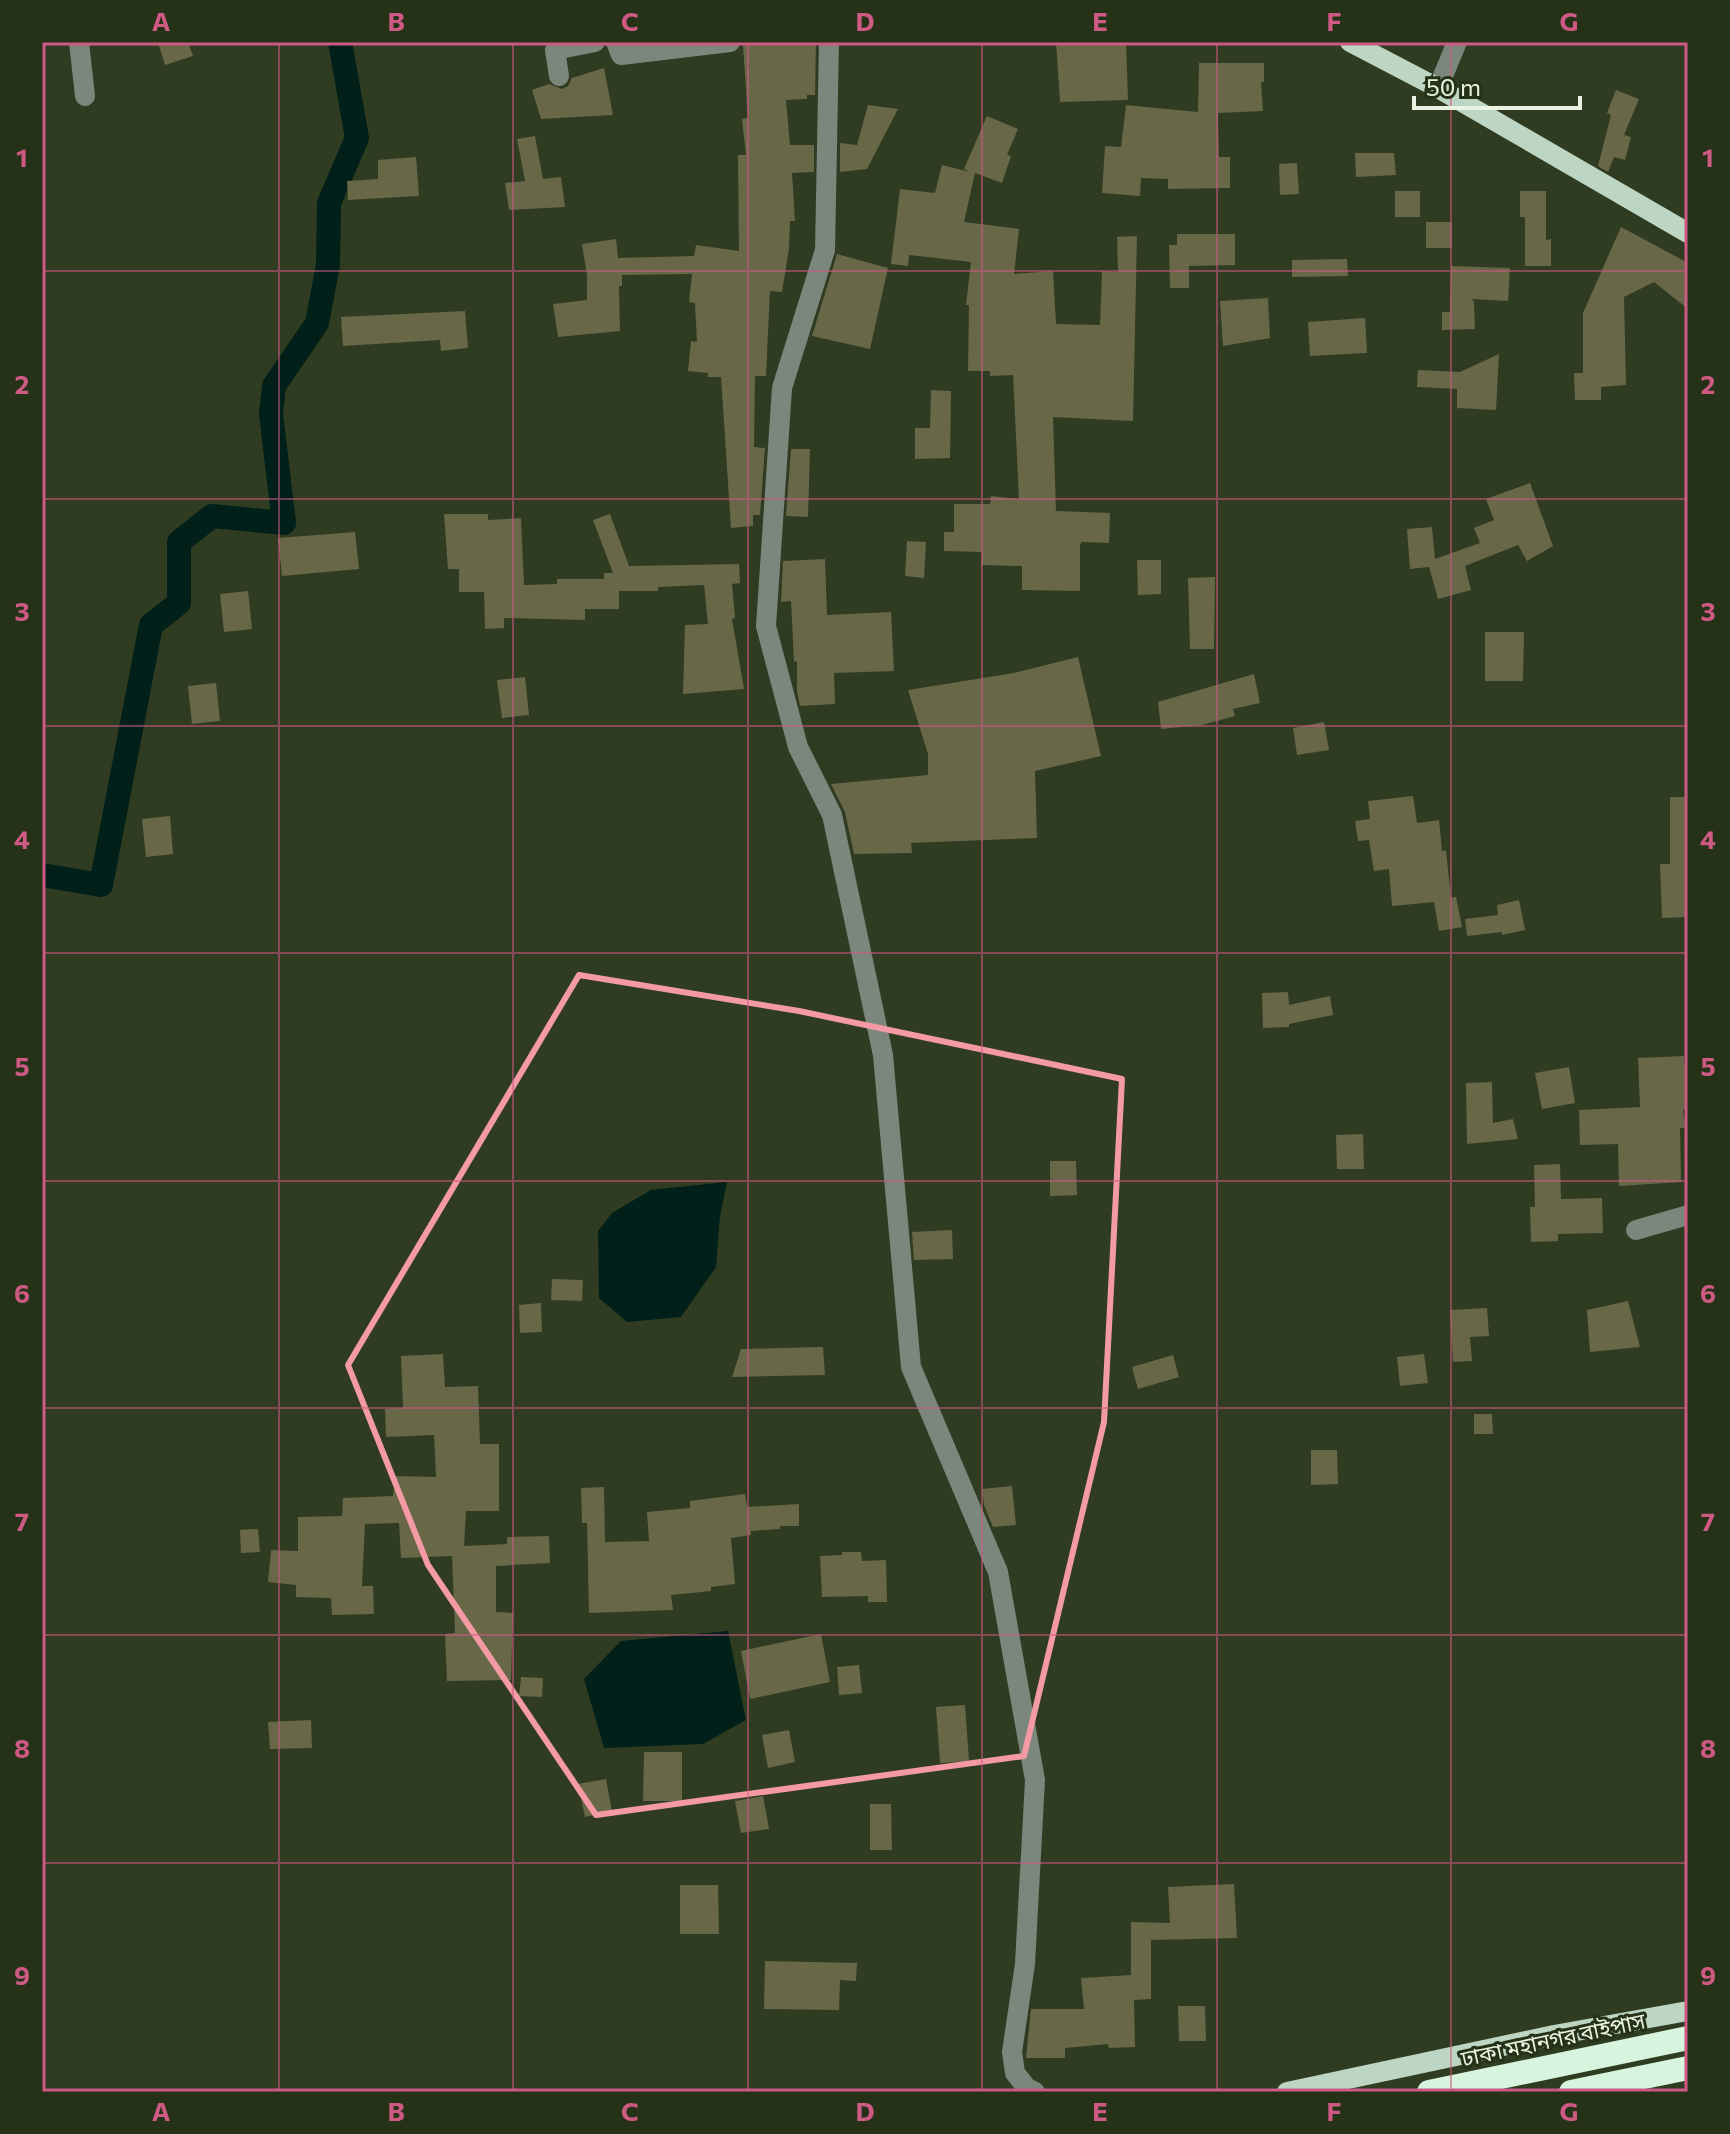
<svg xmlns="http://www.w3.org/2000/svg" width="1730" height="2134" viewBox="0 0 1730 2134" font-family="Commissioner,'Noto Sans Bengali',sans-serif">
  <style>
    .water { fill: #002019 }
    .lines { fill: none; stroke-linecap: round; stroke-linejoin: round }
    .canal { stroke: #002019; stroke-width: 24 }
    .building { fill: #686747 }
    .minor { stroke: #7b867d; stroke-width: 20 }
    .major { stroke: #bdd5c3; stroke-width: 20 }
    .highway { stroke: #d7f4de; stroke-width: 24 }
    .marked { fill: none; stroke: #f49aa4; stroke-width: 6; stroke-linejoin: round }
    .grid { fill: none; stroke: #ce5a84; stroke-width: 2; stroke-opacity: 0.55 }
    .labels { text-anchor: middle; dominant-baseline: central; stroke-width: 6; stroke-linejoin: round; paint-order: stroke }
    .street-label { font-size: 22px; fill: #eaf3e2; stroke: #253217 }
    .neatline { fill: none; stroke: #ce5a84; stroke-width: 3 }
    .grid-label { font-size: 26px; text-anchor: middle; font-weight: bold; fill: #ce5a84 }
  </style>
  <rect width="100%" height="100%" fill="#2f3c21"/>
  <!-- water -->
  <g class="water">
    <path d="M 727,1182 L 720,1216 L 716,1267 L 681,1317 L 627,1322 L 599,1298 L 598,1231 L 612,1213 L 651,1190 Z"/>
    <path d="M 728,1631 L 746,1720 L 703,1744 L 604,1748 L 584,1679 L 621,1641 Z"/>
  </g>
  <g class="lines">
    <!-- canal -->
    <path class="canal" d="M 42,875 L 101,885 L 151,625 L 179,603 L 179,542 L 212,516 L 284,523 L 271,414 L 274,386 L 317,323 L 328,265 L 329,203 L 357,138 L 340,42"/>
  </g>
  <!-- building -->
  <g class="building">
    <path d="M 158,42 L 188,42 L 193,56 L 165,65 Z"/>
    <path d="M 779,42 L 816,42 L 815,95 L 807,95 L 807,99 L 786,100 L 790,145 L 814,145 L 814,172 L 792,173 L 795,221 L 790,221 L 789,249 L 782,292 L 770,291 L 766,376 L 755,376 L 754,447 L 765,448 L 760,515 L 753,515 L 753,526 L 731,528 L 721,377 L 708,377 L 708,373 L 688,371 L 691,341 L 697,342 L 695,303 L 689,302 L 692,274 L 622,275 L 622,286 L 619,286 L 620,331 L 558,337 L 553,304 L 587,300 L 587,276 L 582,244 L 616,239 L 618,258 L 694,256 L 696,245 L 739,251 L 738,155 L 746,155 L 742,119 L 748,118 L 743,45 Z"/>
    <path d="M 1056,42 L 1126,42 L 1128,100 L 1060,102 Z"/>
    <path d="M 1199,63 L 1264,63 L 1264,82 L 1261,82 L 1263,111 L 1218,113 L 1219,157 L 1230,157 L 1230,188 L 1168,189 L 1168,179 L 1141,178 L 1140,196 L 1102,193 L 1105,146 L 1121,147 L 1126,105 L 1198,112 Z"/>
    <path d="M 604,68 L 613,115 L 541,119 L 532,90 L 549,84 L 562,89 L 568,86 L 572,78 Z"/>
    <path d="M 1616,90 L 1639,99 L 1624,135 L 1631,137 L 1625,160 L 1614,157 L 1608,172 L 1598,166 L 1611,115 L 1607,113 Z"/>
    <path d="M 868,105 L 898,109 L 867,169 L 840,172 L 840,143 L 857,145 Z"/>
    <path d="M 987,116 L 1018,129 L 1007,155 L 1011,156 L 1002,183 L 975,173 L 964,222 L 1019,229 L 1014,274 L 1053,271 L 1056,324 L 1100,325 L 1102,271 L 1118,272 L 1117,237 L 1137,236 L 1133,421 L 1053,417 L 1056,511 L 1110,513 L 1109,543 L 1082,542 L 1080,545 L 1080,591 L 1022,590 L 1022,566 L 981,565 L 982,552 L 944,551 L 944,532 L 954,532 L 954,504 L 990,504 L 991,496 L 1019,499 L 1013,375 L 990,376 L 990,371 L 968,371 L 969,305 L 966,305 L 971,262 L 909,255 L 908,266 L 891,264 L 900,189 L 935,193 L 942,165 L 970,172 L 964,169 Z"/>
    <path d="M 535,136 L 543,179 L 561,177 L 565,207 L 509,210 L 505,183 L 525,181 L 517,139 Z"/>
    <path d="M 1355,153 L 1394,153 L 1396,175 L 1356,177 Z"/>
    <path d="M 416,157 L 419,196 L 348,200 L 347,181 L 378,179 L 378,160 Z"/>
    <path d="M 1297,163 L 1299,194 L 1280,195 L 1279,164 Z"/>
    <rect x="1395" y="191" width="25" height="26"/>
    <path d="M 1520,191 L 1546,191 L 1546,240 L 1551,239 L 1551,266 L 1525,266 L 1525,217 L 1520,217 Z"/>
    <rect x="1426" y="222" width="26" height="26"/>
    <path d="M 1621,227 L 1688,263 L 1688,309 L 1654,282 L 1624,297 L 1626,385 L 1601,387 L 1601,400 L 1575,400 L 1574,373 L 1583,373 L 1583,313 Z"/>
    <path d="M 1177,234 L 1235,234 L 1235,265 L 1189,266 L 1189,288 L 1170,288 L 1169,245 L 1177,245 Z"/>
    <path d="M 837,254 L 888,268 L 870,349 L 812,336 Z"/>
    <path d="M 1347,259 L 1348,276 L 1292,277 L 1292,260 Z"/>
    <path d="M 1451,266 L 1510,268 L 1508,301 L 1472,299 L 1474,302 L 1475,329 L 1442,330 L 1442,312 L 1450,312 Z"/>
    <path d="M 1268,298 L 1270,338 L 1223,346 L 1220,301 Z"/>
    <path d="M 465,311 L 468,348 L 441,351 L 440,340 L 343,346 L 341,317 Z"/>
    <path d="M 1365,318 L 1367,353 L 1310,356 L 1308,322 Z"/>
    <path d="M 1499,354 L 1496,410 L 1457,408 L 1457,389 L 1417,387 L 1418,370 L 1460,372 Z"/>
    <path d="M 931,390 L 951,391 L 950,458 L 915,459 L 915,428 L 930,428 Z"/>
    <path d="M 791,449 L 810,449 L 808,517 L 786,516 Z"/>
    <path d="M 1530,483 L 1553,546 L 1527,561 L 1518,545 L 1465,566 L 1471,590 L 1438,599 L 1429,567 L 1410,569 L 1407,529 L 1432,527 L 1435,559 L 1480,543 L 1474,528 L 1494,520 L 1486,499 Z"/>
    <path d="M 444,514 L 488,514 L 488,520 L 521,518 L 524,585 L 557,584 L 557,579 L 604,579 L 604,573 L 613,573 L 593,520 L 610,514 L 629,566 L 739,564 L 740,583 L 732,584 L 735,618 L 732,619 L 744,689 L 683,694 L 685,625 L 708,624 L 704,585 L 658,587 L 658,591 L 619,591 L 619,609 L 585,609 L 585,620 L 504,618 L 504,628 L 485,629 L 484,592 L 459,592 L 459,569 L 448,569 Z"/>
    <path d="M 355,532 L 359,569 L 282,576 L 278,538 Z"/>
    <path d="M 907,541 L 926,542 L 924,578 L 905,576 Z"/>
    <path d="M 825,559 L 827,615 L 891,612 L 894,671 L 834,673 L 835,704 L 800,706 L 797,691 L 797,661 L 794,662 L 791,601 L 781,602 L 783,561 Z"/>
    <path d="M 1137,560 L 1161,560 L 1161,594 L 1138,595 Z"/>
    <path d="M 1215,577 L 1214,649 L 1190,649 L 1188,578 Z"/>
    <path d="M 248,591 L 252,629 L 224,632 L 220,594 Z"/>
    <path d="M 1485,632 L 1524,632 L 1523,681 L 1485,681 Z"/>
    <path d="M 1078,657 L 1101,756 L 1035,771 L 1037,838 L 911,843 L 912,853 L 854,854 L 845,812 L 831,784 L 928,775 L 928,754 L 908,690 L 1014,673 Z"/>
    <path d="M 1254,674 L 1260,703 L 1233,709 L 1235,716 L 1202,725 L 1161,729 L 1158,702 Z"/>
    <path d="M 525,677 L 529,715 L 502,718 L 497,680 Z"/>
    <path d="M 216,683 L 220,721 L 192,724 L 188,686 Z"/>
    <path d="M 1324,722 L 1329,750 L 1297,755 L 1293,728 Z"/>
    <path d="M 1413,796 L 1417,823 L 1439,820 L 1442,851 L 1446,850 L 1451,898 L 1456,897 L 1462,927 L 1439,931 L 1434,902 L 1392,906 L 1389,869 L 1374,871 L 1369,840 L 1358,841 L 1355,821 L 1370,819 L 1368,801 Z"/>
    <path d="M 1670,797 L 1688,797 L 1688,917 L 1662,918 L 1660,864 L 1670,864 Z"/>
    <path d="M 170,816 L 173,854 L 146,857 L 142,819 Z"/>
    <path d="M 1519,900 L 1525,930 L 1502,935 L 1502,932 L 1467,936 L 1465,919 L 1498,915 L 1497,905 Z"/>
    <path d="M 1288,992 L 1289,1005 L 1330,996 L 1333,1015 L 1289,1024 L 1289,1027 L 1263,1028 L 1262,993 Z"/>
    <path d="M 1684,1056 L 1688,1110 L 1683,1110 L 1685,1128 L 1680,1128 L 1681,1182 L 1619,1186 L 1618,1144 L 1580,1145 L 1579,1110 L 1640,1107 L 1638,1058 Z"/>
    <path d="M 1569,1067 L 1575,1103 L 1542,1109 L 1535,1073 Z"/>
    <path d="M 1492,1082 L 1493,1123 L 1513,1119 L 1518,1139 L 1467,1144 L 1466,1083 Z"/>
    <path d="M 1363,1134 L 1364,1169 L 1337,1169 L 1336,1135 Z"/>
    <path d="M 1050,1161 L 1076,1161 L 1077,1195 L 1050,1196 Z"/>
    <path d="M 1560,1164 L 1561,1199 L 1602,1198 L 1603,1233 L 1558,1234 L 1558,1241 L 1531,1242 L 1530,1207 L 1535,1207 L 1534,1165 Z"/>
    <path d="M 952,1230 L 953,1259 L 914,1260 L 912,1232 Z"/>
    <path d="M 552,1279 L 583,1280 L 582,1301 L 551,1300 Z"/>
    <path d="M 1628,1301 L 1640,1347 L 1590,1352 L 1587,1310 Z"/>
    <path d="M 541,1303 L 542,1332 L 520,1333 L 519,1305 Z"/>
    <path d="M 1487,1308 L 1489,1336 L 1470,1337 L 1472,1361 L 1453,1362 L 1450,1310 Z"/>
    <path d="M 823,1347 L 825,1375 L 732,1377 L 741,1349 Z"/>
    <path d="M 443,1354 L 445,1387 L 478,1386 L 480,1444 L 499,1444 L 499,1511 L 466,1511 L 464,1546 L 507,1544 L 507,1537 L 549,1536 L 550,1563 L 496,1566 L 496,1612 L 513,1613 L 511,1680 L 447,1681 L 445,1634 L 455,1633 L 452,1556 L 401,1558 L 399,1523 L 365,1524 L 362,1586 L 373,1586 L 374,1614 L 332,1615 L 331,1598 L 296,1597 L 296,1585 L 268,1582 L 271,1550 L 298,1551 L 298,1517 L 342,1516 L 343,1498 L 393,1496 L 395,1476 L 436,1477 L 434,1435 L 386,1437 L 385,1409 L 403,1408 L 401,1356 Z"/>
    <path d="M 1424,1354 L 1428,1383 L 1400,1386 L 1397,1357 Z"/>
    <path d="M 1173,1355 L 1179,1377 L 1138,1389 L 1132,1367 Z"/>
    <path d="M 1474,1414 L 1492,1414 L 1493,1434 L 1474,1434 Z"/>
    <path d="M 1311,1450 L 1337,1450 L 1338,1484 L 1311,1485 Z"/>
    <path d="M 1012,1486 L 1016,1525 L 993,1527 L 984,1505 L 982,1489 Z"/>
    <path d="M 604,1487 L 605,1542 L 649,1541 L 647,1512 L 690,1508 L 690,1501 L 745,1494 L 747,1507 L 799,1504 L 799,1526 L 780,1526 L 780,1529 L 751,1531 L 751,1535 L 731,1538 L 735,1584 L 711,1587 L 711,1591 L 671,1595 L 673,1610 L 589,1613 L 587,1523 L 582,1523 L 581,1488 Z"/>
    <path d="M 258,1529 L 260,1552 L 241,1553 L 240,1530 Z"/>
    <path d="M 842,1552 L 861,1552 L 862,1561 L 886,1560 L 887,1602 L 868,1602 L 868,1596 L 822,1597 L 820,1556 L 842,1555 Z"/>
    <path d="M 821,1634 L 830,1682 L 750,1699 L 741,1651 Z"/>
    <path d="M 859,1665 L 862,1693 L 839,1695 L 837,1667 Z"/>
    <path d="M 521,1677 L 543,1678 L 542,1697 L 519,1696 Z"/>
    <path d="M 965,1705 L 969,1761 L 940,1763 L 936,1707 Z"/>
    <path d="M 311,1720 L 312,1748 L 270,1749 L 268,1722 Z"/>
    <path d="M 789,1730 L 795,1762 L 768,1768 L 762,1735 Z"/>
    <path d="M 644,1752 L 682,1752 L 682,1801 L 643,1801 Z"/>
    <path d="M 606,1779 L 612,1812 L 585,1817 L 578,1784 Z"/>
    <path d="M 763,1796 L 769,1829 L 741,1833 L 735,1801 Z"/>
    <path d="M 870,1804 L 891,1804 L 892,1850 L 870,1850 Z"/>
    <path d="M 1234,1884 L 1237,1938 L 1151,1940 L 1151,1999 L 1134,2000 L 1135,2047 L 1109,2048 L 1108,2044 L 1065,2048 L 1065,2058 L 1026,2058 L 1031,2009 L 1084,2009 L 1081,1978 L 1131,1975 L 1131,1922 L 1170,1923 L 1168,1887 Z"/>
    <path d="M 680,1885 L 718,1885 L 719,1934 L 680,1934 Z"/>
    <path d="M 765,1961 L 857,1963 L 856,1981 L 840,1980 L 839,2010 L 764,2009 Z"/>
    <path d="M 1178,2006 L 1205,2006 L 1206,2041 L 1179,2041 Z"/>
  </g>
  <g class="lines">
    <!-- minor -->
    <g class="minor">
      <path d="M 79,42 L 85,96"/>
      <path d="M 616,42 L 621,55 L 730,42"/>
      <path d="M 829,42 L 825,250 L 782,388 L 766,626 L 798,747 L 832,815 L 883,1055 L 911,1367 L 998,1572 L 1035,1780 L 1025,1964 L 1012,2052 L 1015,2073 L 1027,2088 L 1035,2092"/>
      <path d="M 559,76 L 555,50 L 595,42"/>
      <path d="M 1438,88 L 1457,42"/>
      <path d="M 1636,1230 L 1688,1215"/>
    </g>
    <!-- major -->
    <g class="major">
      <path d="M 1350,42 L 1438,88 L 1688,233"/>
      <path d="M 1287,2092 L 1554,2035 L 1688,2011"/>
    </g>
    <!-- highway -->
    <g class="highway">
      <path d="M 1429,2092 L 1688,2038"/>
      <path d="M 1571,2092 L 1688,2068"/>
    </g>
  </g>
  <!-- marked area -->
  <path class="marked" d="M 579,975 L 799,1011 L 1122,1079 L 1104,1422 L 1024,1756 L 596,1815 L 428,1565 L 348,1365 Z"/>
  <!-- grid -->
  <path class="grid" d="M 279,42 L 279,2092M 513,42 L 513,2092M 748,42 L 748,2092M 982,42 L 982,2092M 1217,42 L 1217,2092M 1451,42 L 1451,2092M 42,271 L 1688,271M 42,499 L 1688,499M 42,726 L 1688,726M 42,953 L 1688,953M 42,1181 L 1688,1181M 42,1408 L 1688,1408M 42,1635 L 1688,1635M 42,1863 L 1688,1863"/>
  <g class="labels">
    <!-- street labels -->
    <g class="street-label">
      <text transform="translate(1553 2039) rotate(-12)">ঢাকা মহানগর বাইপাস</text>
    </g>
  </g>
  <!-- border -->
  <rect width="1730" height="2134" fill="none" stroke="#253217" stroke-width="88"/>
  <!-- scale -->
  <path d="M1414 96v12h166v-12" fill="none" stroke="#eaf3e2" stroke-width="4"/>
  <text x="1426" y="96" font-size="24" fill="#eaf3e2" stroke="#253217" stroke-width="6" paint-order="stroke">50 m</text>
  <rect x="44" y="44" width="1642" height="2046" class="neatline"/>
  <g class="grid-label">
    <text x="161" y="31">A</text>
    <text x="396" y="31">B</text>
    <text x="630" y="31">C</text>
    <text x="865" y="31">D</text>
    <text x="1100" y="31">E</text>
    <text x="1334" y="31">F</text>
    <text x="1569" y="31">G</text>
    <text x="22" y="167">1</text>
    <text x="1708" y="167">1</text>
    <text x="22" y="394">2</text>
    <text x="1708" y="394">2</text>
    <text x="22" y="621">3</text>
    <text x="1708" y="621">3</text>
    <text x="22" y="849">4</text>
    <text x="1708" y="849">4</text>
    <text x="22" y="1076">5</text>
    <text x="1708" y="1076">5</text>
    <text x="22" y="1303">6</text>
    <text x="1708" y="1303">6</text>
    <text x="22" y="1531">7</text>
    <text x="1708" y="1531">7</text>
    <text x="22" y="1758">8</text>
    <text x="1708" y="1758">8</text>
    <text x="22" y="1985">9</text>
    <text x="1708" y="1985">9</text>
    <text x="161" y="2121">A</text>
    <text x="396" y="2121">B</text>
    <text x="630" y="2121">C</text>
    <text x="865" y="2121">D</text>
    <text x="1100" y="2121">E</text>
    <text x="1334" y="2121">F</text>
    <text x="1569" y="2121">G</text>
  </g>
</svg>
